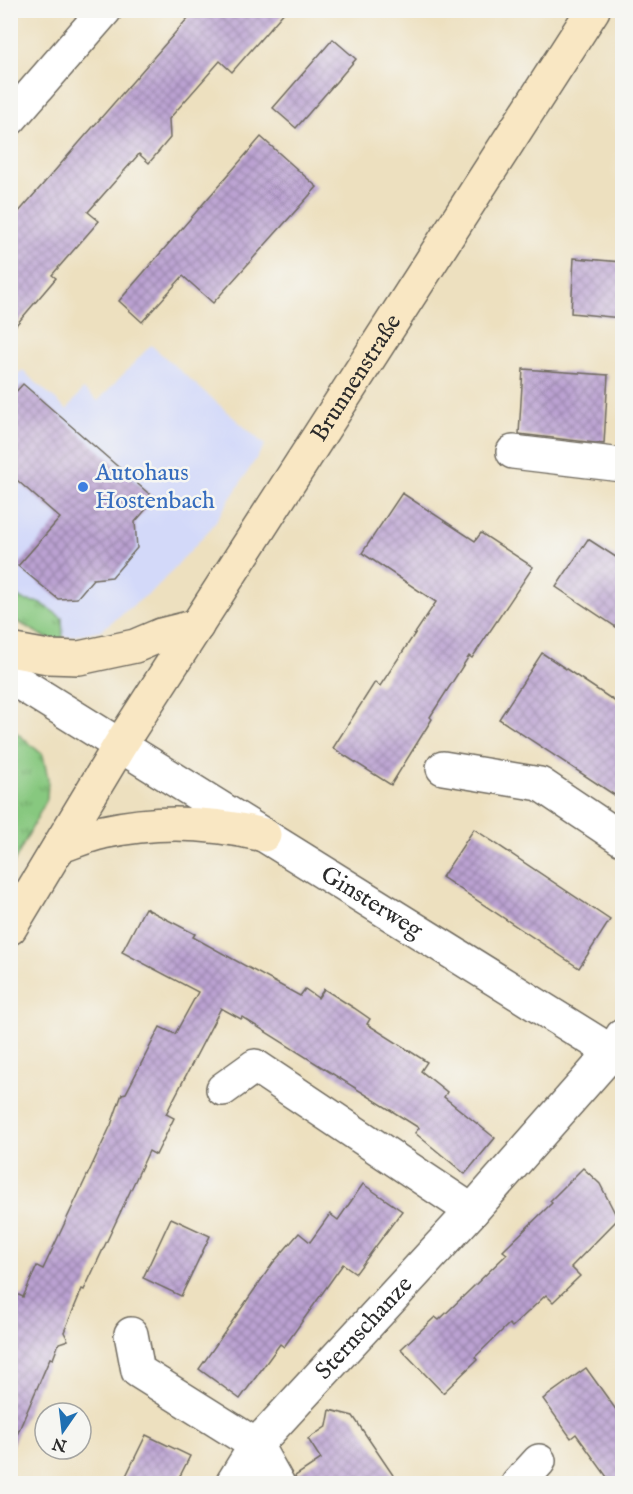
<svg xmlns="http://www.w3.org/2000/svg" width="633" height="1494" viewBox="0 0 633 1494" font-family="'IM FELL English',serif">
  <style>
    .built { fill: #d3d9f9 }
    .grass { fill: url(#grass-tufts); stroke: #597a55; stroke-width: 1.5 }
    .building { fill: url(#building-cross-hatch) }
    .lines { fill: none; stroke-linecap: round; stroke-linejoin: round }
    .minor-casing { stroke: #6f6a5f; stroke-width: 36 }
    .secondary-casing { stroke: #6f6a5f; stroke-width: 36 }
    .minor { stroke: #fff; stroke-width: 33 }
    .secondary { stroke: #f9e7c3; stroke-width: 33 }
    .shop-dot { fill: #3f7fe0; stroke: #f6f6f2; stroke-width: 2 }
    .labels { text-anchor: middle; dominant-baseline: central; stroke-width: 5; stroke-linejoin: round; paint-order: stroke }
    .street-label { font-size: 24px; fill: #2b2b2b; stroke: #f6f6f2 }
    .shop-label { font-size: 24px; fill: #366cbe; stroke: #f6f6f2; text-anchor: start }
  </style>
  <defs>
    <pattern id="grass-tufts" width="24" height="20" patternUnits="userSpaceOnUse" patternTransform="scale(1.5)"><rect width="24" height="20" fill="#87c87f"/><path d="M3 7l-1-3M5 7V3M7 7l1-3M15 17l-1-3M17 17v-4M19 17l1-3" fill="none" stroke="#6fa368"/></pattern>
    <pattern id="building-cross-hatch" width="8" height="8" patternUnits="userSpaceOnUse" patternTransform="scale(1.5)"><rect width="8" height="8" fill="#bba2d2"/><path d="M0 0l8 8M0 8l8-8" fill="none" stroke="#9884ab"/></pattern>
  </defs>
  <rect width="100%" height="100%" fill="#f6f6f2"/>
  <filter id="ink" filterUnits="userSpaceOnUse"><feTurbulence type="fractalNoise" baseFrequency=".0167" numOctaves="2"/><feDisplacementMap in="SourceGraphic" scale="12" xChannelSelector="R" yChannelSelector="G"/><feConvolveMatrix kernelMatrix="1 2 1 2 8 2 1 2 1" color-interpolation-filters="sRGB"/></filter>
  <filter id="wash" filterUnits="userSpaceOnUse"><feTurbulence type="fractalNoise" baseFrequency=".008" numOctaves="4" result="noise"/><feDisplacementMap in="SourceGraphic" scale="24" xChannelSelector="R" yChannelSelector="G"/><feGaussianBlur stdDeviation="1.35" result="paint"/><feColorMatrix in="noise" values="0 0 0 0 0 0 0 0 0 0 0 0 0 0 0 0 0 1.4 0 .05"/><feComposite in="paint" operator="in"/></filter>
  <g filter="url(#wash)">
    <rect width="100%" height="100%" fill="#ede0bf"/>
    <!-- built -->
    <path class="built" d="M 151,345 L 265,445 L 212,527 L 156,588 L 101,630 L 69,637 L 42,632 L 11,617 L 10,384 L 22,370 L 67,410 L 83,389 L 98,401 Z"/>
    <!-- grass -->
    <g class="grass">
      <path d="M 10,590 L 22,600 L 41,603 L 62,618 L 63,639 L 48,639 L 11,618 Z"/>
      <path d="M 11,728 L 43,755 L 48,779 L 47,799 L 11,868 Z"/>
    </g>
    <g id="blocks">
      <!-- building -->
      <g class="building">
        <path d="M 195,10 L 286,10 L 232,72 L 220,61 L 169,119 L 170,138 L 149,163 L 139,154 L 88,212 L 99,221 L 52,275 L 56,278 L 10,332 L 10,222 Z"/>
        <path d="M 333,39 L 356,59 L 296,128 L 273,108 Z"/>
        <path d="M 261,137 L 317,187 L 213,303 L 183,276 L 142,322 L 119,301 Z"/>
        <path d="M 574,258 L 622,262 L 621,318 L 571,313 Z"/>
        <path d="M 523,369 L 608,375 L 604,444 L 519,434 Z"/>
        <path d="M 23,384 L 155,499 L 135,522 L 137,548 L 112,577 L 93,579 L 77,598 L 58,599 L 18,566 L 60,518 L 10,474 L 10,398 Z"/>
        <path d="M 402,493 L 475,541 L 481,533 L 533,567 L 472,658 L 469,656 L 430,717 L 432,719 L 391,785 L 333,748 L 375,682 L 380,686 L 436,602 L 362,553 Z"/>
        <path d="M 588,539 L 622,561 L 622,631 L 556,587 Z"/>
        <path d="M 542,653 L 622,706 L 622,800 L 499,719 Z"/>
        <path d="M 474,829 L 610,920 L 579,968 L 442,877 Z"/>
        <path d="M 145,908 L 195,934 L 193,937 L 300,996 L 305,989 L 318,998 L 324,989 L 354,1008 L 370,1019 L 367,1024 L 427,1062 L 421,1071 L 447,1092 L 444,1097 L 495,1138 L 465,1174 L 415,1133 L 419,1128 L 242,1017 L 241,1019 L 221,1008 L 166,1114 L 174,1118 L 156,1155 L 149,1151 L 84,1290 L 82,1289 L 64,1332 L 68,1340 L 59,1343 L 53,1359 L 50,1358 L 10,1451 L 10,1291 L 23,1297 L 37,1266 L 43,1269 L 111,1125 L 122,1094 L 126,1093 L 160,1027 L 175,1034 L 198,992 L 122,952 Z"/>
        <path d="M 583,1168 L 600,1184 L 618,1219 L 571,1267 L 580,1276 L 553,1302 L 546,1295 L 512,1327 L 509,1324 L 475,1357 L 477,1360 L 443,1393 L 401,1349 L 435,1317 L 439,1320 L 507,1254 L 503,1251 L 552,1203 L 550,1201 Z"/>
        <path d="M 363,1184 L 402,1211 L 356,1273 L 343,1264 L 284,1347 L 280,1344 L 240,1399 L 199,1369 L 273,1263 L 299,1233 L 310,1242 L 330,1214 L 338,1220 Z"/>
        <path d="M 171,1218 L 210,1236 L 181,1296 L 143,1278 Z"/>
        <path d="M 586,1368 L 622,1418 L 622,1484 L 612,1484 L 576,1434 L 571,1438 L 543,1399 Z"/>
        <path d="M 330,1410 L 353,1416 L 399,1484 L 297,1484 L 295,1476 L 321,1459 L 308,1439 L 327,1426 Z"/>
        <path d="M 146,1435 L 190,1456 L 176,1484 L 122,1484 Z"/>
      </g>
    </g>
  </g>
  <g filter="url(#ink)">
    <use href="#blocks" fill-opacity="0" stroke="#6f6a5f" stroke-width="1.5"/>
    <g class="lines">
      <defs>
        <g id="minor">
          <path d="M 10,119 L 105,10"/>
          <path d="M 513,452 L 622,465"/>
          <path id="s1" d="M 10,677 L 612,1052 L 622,1060"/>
          <path d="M 443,768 L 540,784 L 622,839"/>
          <path d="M 223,1089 L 255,1066 L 472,1211"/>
          <path d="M 131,1334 L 138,1371 L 256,1445 L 232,1484"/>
          <path id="s2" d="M 278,1484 L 256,1445 L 472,1211 L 612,1052 L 622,1036"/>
          <path d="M 518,1484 L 539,1461"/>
        </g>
        <g id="secondary">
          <path d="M 10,650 L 48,657 L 79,658 L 135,646 L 161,635 L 197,626"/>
          <path d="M 59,847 C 73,842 88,835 103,832 C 156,820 211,822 264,835"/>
          <path id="s3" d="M 10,928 L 120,745 L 593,10"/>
        </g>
      </defs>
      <!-- minor casing -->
      <use href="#minor" class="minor-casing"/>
      <!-- secondary casing -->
      <use href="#secondary" class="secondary-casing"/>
      <!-- minor -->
      <use href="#minor" class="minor"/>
      <!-- secondary -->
      <use href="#secondary" class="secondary"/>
    </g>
  </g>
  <!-- markers -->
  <circle class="shop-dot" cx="83" cy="487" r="6"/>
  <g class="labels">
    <!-- street labels -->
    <g class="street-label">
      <text stroke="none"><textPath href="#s3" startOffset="650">Brunnenstraße</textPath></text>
      <text stroke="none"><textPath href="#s1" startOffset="426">Ginsterweg</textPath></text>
      <text stroke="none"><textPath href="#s2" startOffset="204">Sternschanze</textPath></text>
    </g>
    <!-- shop labels -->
    <g class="shop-label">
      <text x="95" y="473">Autohaus<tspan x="95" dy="28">Hostenbach</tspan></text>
    </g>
  </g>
  <!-- margin -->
  <rect width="633" height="1494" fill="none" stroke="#f6f6f2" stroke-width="36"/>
  <!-- north arrow -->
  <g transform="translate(63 1431) rotate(194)"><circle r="28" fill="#f6f6f2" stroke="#a5a5a2" stroke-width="1.5"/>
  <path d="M0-4.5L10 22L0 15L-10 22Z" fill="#1f6fb2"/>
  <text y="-9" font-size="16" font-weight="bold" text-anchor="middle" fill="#2b2b2b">N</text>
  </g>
</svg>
